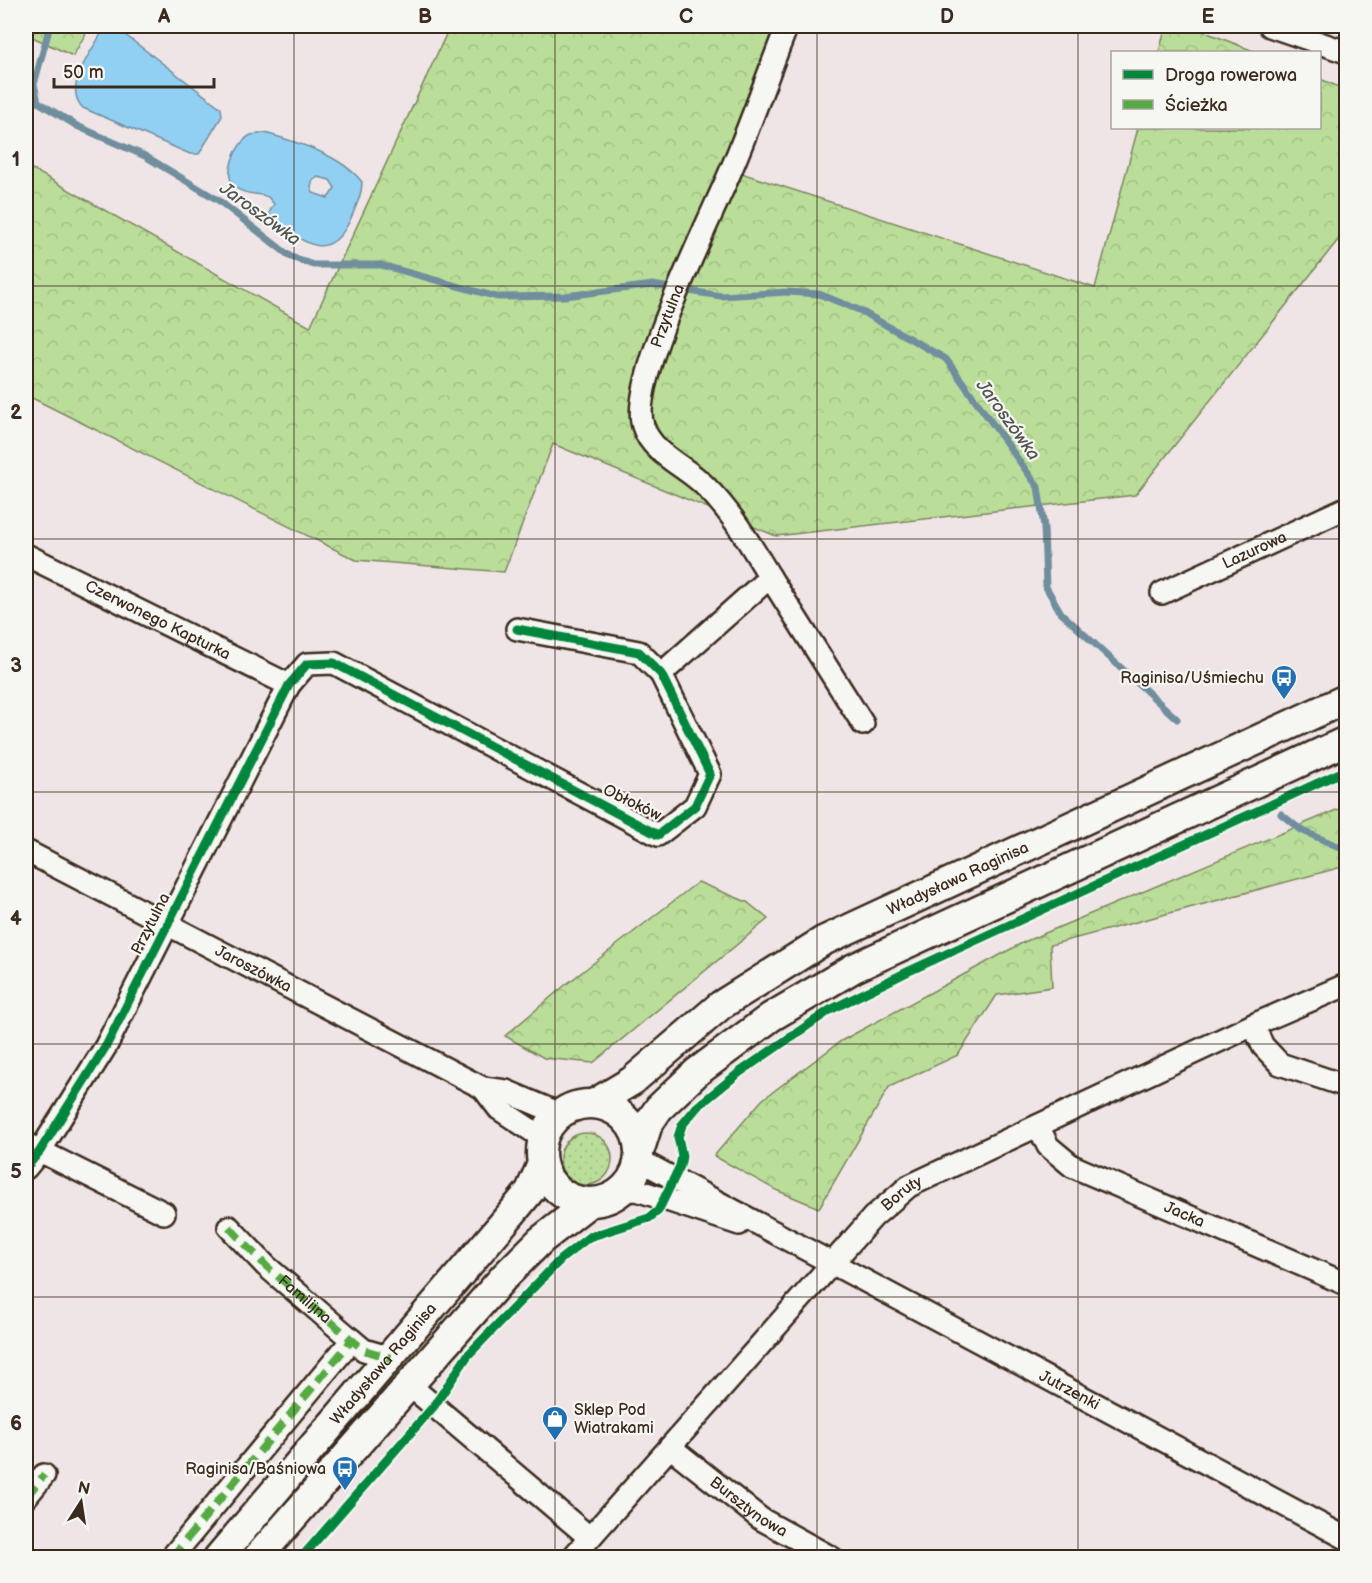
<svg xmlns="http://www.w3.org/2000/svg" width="1372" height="1583" viewBox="0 0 1372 1583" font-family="'Balsamiq Sans',sans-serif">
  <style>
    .grass { fill: url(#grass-dots); stroke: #7a845c; stroke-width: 1.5 }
    .forest { fill: url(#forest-crowns); stroke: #7a845c; stroke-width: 1.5 }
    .water { fill: #92d0f3; stroke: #6f8e9e; stroke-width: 1.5; fill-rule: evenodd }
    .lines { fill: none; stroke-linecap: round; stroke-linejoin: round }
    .stream { stroke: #6f8e9e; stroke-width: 7 }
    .minor-casing { stroke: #3b2a1e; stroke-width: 26 }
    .secondary-casing { stroke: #3b2a1e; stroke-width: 33 }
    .minor { stroke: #f6f6f2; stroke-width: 21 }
    .secondary { stroke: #f6f6f2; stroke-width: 28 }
    .quiet { stroke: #55ab43; stroke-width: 8; stroke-dasharray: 15 8; stroke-linecap: butt }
    .cycleway-casing { stroke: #f6f6f2; stroke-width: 13 }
    .cycleway { stroke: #00873e; stroke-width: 9 }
    .grid { fill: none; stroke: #3b2a1e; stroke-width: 1.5; stroke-opacity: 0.55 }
    .labels { text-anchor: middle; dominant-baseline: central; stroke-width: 4.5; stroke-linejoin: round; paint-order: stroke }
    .street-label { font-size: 16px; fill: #3b2a1e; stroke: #f6f6f2 }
    .poi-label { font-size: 16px; fill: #3b2a1e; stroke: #f6f6f2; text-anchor: end }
    .water-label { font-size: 18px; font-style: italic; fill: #515453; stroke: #f6f6f2 }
    .neatline { fill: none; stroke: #3b2a1e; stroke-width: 2 }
    .grid-label { font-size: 20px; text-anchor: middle; font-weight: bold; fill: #3b2a1e }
  </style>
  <defs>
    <pattern id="grass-dots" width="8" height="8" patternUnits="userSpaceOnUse" patternTransform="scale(1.5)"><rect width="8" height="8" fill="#bade99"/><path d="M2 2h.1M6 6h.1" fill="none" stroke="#a1bf83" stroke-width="1.8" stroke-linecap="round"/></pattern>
    <pattern id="forest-crowns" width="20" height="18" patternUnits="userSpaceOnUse" patternTransform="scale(1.5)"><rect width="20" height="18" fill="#bade99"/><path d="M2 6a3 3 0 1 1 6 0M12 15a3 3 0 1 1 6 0" fill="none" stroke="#a1bf83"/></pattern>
  </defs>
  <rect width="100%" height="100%" fill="#f0e5e6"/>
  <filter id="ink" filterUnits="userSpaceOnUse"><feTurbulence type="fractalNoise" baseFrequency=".0167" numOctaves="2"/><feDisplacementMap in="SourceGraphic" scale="12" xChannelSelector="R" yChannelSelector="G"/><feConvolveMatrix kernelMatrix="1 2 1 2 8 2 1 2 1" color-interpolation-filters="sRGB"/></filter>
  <g filter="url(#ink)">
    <!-- grass -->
    <circle class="grass" cx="586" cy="1159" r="26"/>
    <!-- forest -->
    <g class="forest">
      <path d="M 26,26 L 90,26 L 73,56 L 26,34 Z"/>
      <path d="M 450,26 L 787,26 L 732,170 L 1095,288 L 1138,128 L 1320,128 L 1320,79 L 1346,90 L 1346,230 L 1135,495 L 776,536 L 553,444 L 504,572 L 356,560 L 26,395 L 27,166 L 310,327 Z"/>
      <path d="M 1166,26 L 1190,26 L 1256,52 L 1159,52 Z"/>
      <path d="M 1346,806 L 1346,866 L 1050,945 L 1052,987 L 997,995 L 958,1055 L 889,1087 L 819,1208 L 776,1190 L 714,1156 L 762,1100 L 841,1041 L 1024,942 Z"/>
      <path d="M 698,882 L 747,902 L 768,919 L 593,1063 L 544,1058 L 505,1036 L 564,986 Z"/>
    </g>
    <!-- water -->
    <g class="water">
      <path d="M 107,28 L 116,28 L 221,108 L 222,116 L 199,154 L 190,154 L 83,108 C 62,87 91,53 102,32 Z"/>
      <path d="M 265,133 C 297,142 341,155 362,182 C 362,195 356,206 351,218 C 329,266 303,242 272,219 L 269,213 L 274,204 L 268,197 C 258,193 245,195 236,188 C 221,177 236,142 251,135 C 255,134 261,134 265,133 ZM 318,177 L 330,180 L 335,188 L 328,198 L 313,193 L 311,187 L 313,180 Z"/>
    </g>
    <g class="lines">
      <!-- stream -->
      <g class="stream">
        <path d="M 45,26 L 48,33 L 34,84 L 38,102 L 77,126 L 145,156 L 218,200 L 291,257 L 313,265 L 381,265 L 497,297 L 565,296 L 653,285 L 670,288"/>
        <path d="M 689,291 L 721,296 L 788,292 L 819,294 L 859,310 L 946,359 L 1038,487 L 1044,527 L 1046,587 L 1061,613 L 1177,719"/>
        <path d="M 1281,814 L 1301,830 L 1346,850"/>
      </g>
      <defs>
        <g id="minor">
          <path d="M 1270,26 L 1346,52"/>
          <path id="s1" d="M 26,555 L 289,685"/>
          <path id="s2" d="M 770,577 C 750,544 732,512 704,485 C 685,466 652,454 643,426 C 628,382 711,218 731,170 C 751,123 768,74 787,26"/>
          <path id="s3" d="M 1162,593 L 1346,508"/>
          <path d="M 661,674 L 770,577 L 863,724"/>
          <path id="s4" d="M 26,851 L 483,1088 L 506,1091 L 560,1114"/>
          <path d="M 1253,1025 L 1263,1046 L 1280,1064 L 1346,1086"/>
          <path d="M 483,1088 L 499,1109 L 543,1138"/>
          <path id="s5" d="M 1038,1126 L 1048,1146 L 1072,1166 L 1346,1284"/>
          <path d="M 26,1144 L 164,1213"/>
          <path id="s6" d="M 639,1160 L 1346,1538"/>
          <path d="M 26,1168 L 40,1151 L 106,1046 L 289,685 L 307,664 L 334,663 L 658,835 L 695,806 L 710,774 L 661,674 L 639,652 L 517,629"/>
          <path d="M 622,1191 L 637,1190 L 739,1224"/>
          <path id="s7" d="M 229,1227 L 266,1266 L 352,1340 L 364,1350 L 391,1358"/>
          <path d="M 408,1384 L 589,1537"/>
          <path id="s8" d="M 670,1447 L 761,1519 L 832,1558"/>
          <path d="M 26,1497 L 44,1475"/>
          <path d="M 171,1558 L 352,1340"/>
          <path id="s9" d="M 572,1558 L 873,1217 L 909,1186 L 1253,1025 L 1346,985"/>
        </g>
        <g id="secondary">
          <path id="s10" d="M 595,1103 L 632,1081 L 721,1005 L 823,941 L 1346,699"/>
          <circle cx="590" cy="1153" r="49"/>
          <path d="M 640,1149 L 648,1124 L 659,1108 L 697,1072 L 771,1017 L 854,968 L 1346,741"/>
          <path id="s11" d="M 218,1558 L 512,1213 L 530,1191 L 542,1164"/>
          <path d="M 257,1558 L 504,1277 L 541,1240 L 590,1202"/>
        </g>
      </defs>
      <!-- minor casing -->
      <use href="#minor" class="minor-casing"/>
      <!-- secondary casing -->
      <use href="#secondary" class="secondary-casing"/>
      <!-- minor -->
      <use href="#minor" class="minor"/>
      <!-- secondary -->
      <use href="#secondary" class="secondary"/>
      <!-- quiet -->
      <g class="quiet">
        <path d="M 229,1227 L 266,1266 L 352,1340 L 364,1350 L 391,1358"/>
        <path d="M 26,1497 L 44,1475"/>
        <path d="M 171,1558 L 352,1340"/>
      </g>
      <defs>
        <g id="cycleway">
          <path d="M 26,1168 L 40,1151 L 106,1046 L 289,685 L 307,664 L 334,663 L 658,835 L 695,806 L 710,774 L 661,674 L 639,652 L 517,629"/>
          <path d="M 301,1558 L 434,1406 L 468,1355 L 561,1259 L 589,1237 L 649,1218 L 658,1211 L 680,1166 L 682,1156 L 678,1137 L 682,1125 L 697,1107 L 740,1072 L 830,1010 L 907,972 L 1346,770"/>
        </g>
      </defs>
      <!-- cycleway casing -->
      <use href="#cycleway" class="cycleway-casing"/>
      <!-- cycleway -->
      <use href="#cycleway" class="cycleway"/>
    </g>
  </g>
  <!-- grid -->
  <path class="grid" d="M 294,26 L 294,1558M 555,26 L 555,1558M 817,26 L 817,1558M 1078,26 L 1078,1558M 26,286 L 1346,286M 26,539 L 1346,539M 26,792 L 1346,792M 26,1044 L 1346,1044M 26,1297 L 1346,1297"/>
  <!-- icons -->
  <defs>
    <symbol id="bus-pin" viewBox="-11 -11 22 30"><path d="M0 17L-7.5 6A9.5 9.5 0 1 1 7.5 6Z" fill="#1f6fb2" stroke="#f6f6f2"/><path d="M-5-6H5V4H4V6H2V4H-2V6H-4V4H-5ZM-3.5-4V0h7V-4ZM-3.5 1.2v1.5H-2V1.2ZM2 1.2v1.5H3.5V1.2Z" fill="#fff"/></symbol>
    <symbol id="shop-pin" viewBox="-11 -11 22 30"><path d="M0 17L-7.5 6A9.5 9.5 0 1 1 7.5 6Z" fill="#1f6fb2" stroke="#f6f6f2"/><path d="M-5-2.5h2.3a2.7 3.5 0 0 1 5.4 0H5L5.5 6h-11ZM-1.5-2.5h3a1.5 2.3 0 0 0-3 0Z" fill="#fff"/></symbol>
  </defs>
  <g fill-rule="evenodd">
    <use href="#bus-pin" x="1269" y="663" width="30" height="40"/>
    <use href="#shop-pin" x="540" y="1404" width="30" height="40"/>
    <use href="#bus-pin" x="330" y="1454" width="30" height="40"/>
  </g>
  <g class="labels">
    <!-- street labels -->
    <g class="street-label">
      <text stroke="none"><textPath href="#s2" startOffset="314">Przytulna</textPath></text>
      <text stroke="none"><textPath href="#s3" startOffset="102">Lazurowa</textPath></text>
      <text stroke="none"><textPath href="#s1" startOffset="147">Czerwonego Kapturka</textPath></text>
      <text transform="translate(632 803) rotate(26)">Obłoków</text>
      <text stroke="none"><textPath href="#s10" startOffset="429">Władysława Raginisa</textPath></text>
      <text transform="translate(151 924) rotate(-63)">Przytulna</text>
      <text stroke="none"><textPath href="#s4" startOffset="256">Jaroszówka</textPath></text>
      <text stroke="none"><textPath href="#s9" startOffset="492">Boruty</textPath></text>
      <text stroke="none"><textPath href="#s5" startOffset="176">Jacka</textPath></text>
      <text stroke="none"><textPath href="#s7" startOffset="105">Familijna</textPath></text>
      <text stroke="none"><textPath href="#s11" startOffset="255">Władysława Raginisa</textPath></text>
      <text stroke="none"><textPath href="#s6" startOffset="488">Jutrzenki</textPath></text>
      <text stroke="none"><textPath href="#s8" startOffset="99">Bursztynowa</textPath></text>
    </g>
    <!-- poi labels -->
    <g class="poi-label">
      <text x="1264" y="678">Raginisa/Uśmiechu</text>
      <text x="574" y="1410" text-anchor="start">Sklep Pod<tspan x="574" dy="18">Wiatrakami</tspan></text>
      <text x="326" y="1469">Raginisa/Baśniowa</text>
    </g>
    <!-- water labels -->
    <g class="water-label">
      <text transform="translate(260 214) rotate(36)">Jaroszówka</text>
      <text transform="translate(1008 420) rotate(54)">Jaroszówka</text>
    </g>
  </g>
  <!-- margin -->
  <rect width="1372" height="1583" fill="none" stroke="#f6f6f2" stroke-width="66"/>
  <!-- legend -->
  <rect x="1111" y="51" width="210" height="78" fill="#f6f6f2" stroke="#aba49d" stroke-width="1.5"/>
  <rect x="1123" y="70" width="30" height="9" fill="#00873e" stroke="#aba49d" stroke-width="1.5"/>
  <text x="1165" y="81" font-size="18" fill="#3b2a1e">Droga rowerowa</text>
  <rect x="1123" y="100" width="30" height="9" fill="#55ab43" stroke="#aba49d" stroke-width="1.5"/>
  <text x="1165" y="111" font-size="18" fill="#3b2a1e">Ścieżka</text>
  <!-- north arrow -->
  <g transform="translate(81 1502) rotate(12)" stroke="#f6f6f2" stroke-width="4.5" paint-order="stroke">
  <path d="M0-4.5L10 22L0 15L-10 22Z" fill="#3b2a1e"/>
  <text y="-9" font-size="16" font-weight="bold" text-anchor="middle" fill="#3b2a1e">N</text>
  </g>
  <!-- scale -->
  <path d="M54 78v9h160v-9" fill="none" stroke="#3b2a1e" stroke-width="3"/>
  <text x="63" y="78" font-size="18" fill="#3b2a1e" stroke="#f6f6f2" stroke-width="4.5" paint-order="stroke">50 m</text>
  <rect x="33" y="33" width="1306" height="1517" class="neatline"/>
  <g class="grid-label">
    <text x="164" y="23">A</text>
    <text x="425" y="23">B</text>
    <text x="686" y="23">C</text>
    <text x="947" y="23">D</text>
    <text x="1208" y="23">E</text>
    <text x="16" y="166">1</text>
    <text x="16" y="419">2</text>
    <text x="16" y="672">3</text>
    <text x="16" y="925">4</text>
    <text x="16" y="1178">5</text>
    <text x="16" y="1430">6</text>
  </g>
</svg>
